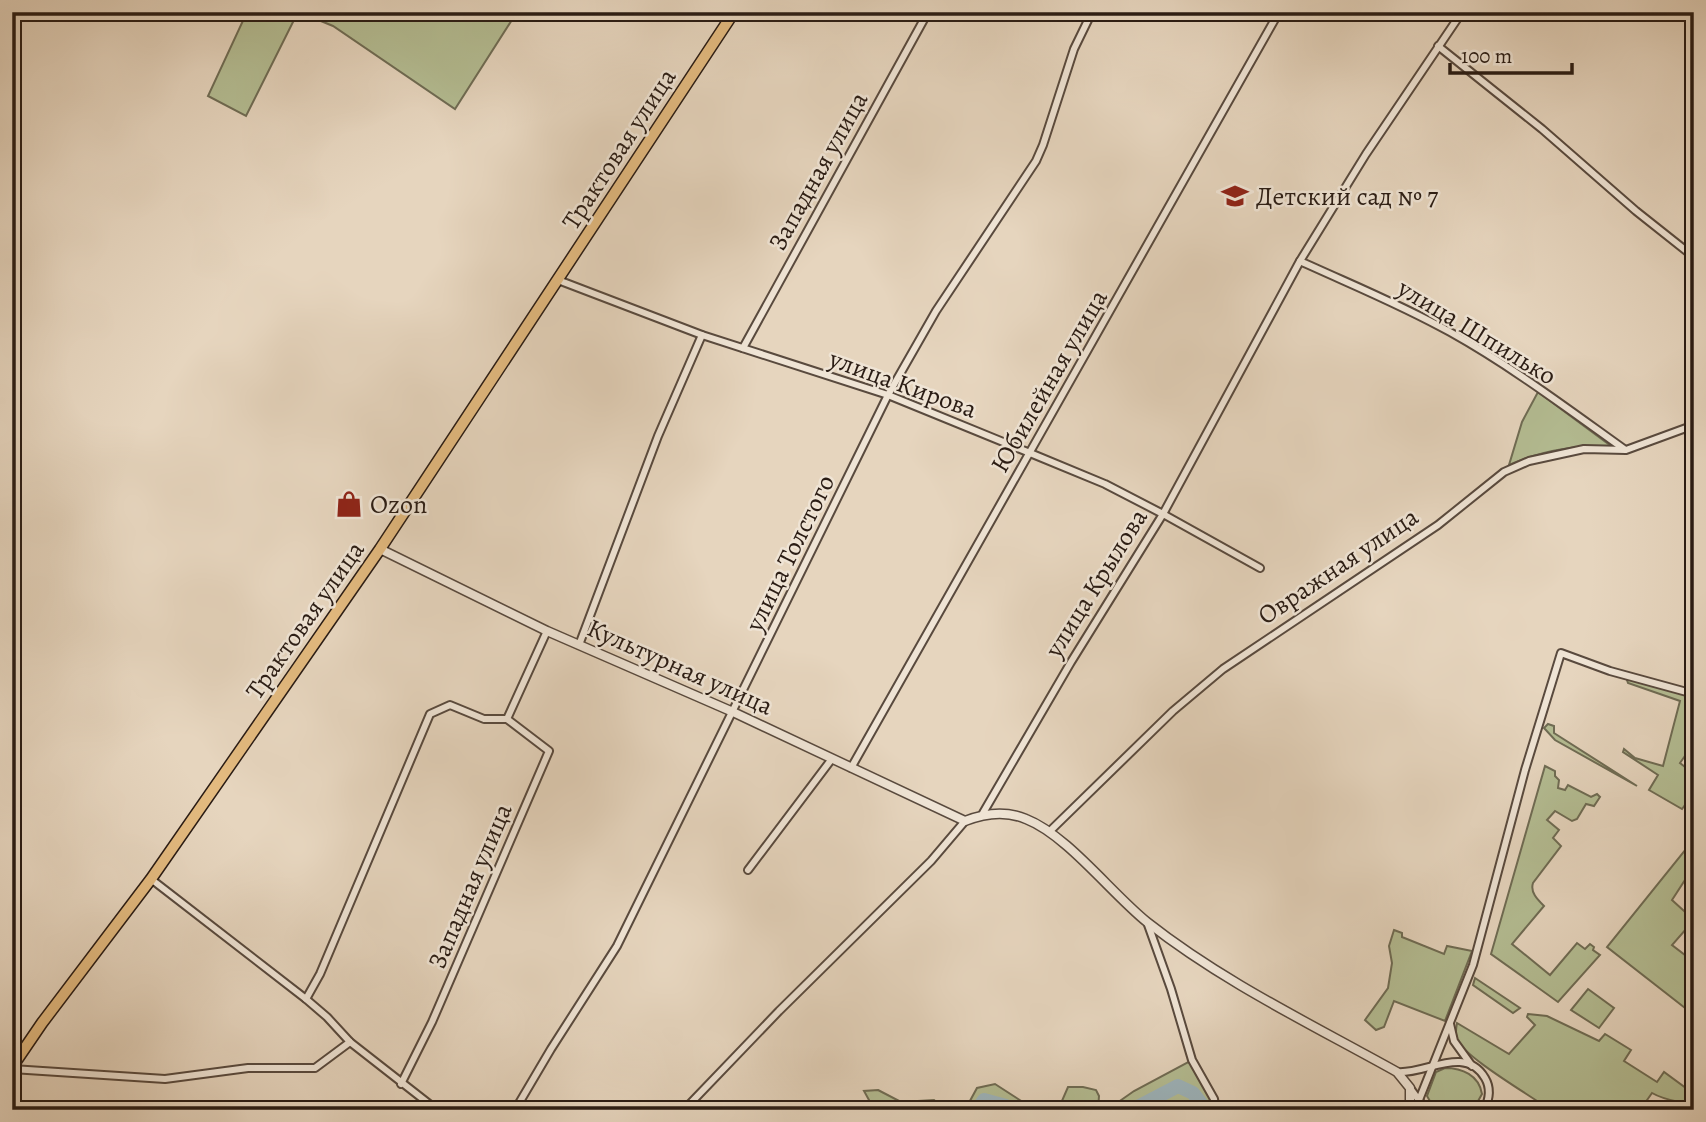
<svg xmlns="http://www.w3.org/2000/svg" width="1706" height="1122" viewBox="0 0 1706 1122" font-family="Alegreya,serif">
  <style>
    .green { fill: #b4bd93; stroke: #6f6c54; stroke-width: 2 }
    .lines { fill: none; stroke-linecap: round; stroke-linejoin: round }
    .river { stroke: #9db5bd; stroke-width: 14 }
    .minor-casing { stroke: #594a3e; stroke-width: 10 }
    .tertiary-casing { stroke: #594a3e; stroke-width: 11 }
    .primary-casing { stroke: #2a1c14; stroke-width: 13 }
    .minor { stroke: #efe4d5; stroke-width: 6 }
    .tertiary { stroke: #efe4d5; stroke-width: 8 }
    .primary { stroke: #e3ba7f; stroke-width: 10 }
    .labels { text-anchor: middle; dominant-baseline: central; stroke-width: 5; stroke-linejoin: round; paint-order: stroke }
    .street-label { font-size: 26px; fill: #2a1c14; stroke: #efe4d5 }
    .poi-label { font-size: 26px; fill: #2a1c14; stroke: #efe4d5; text-anchor: start }
  </style>
  <rect width="100%" height="100%" fill="#e6d5be"/>
  <filter id="stains"><feTurbulence type="fractalNoise" baseFrequency=".00286" numOctaves="4"/><feColorMatrix values="0 0 0 0 .2 0 0 0 0 .09 0 0 0 0 .02 0 0 0 .5 -.17"/></filter>
  <radialGradient id="worn" r=".72"><stop offset=".6" stop-color="#630" stop-opacity="0"/><stop offset="1" stop-color="#630" stop-opacity=".3"/></radialGradient>
  <!-- green -->
  <g class="green">
    <path d="M 247,12 L 298,12 L 246,116 L 208,96 Z"/>
    <path d="M 299,12 L 517,12 L 455,109 L 333,26 Z"/>
    <path d="M 1538,392 L 1611,446 C 1575,445 1542,450 1509,465 L 1522,422 Z"/>
    <path d="M 1626,677 L 1694,697 L 1694,743 L 1680,763 L 1694,774 L 1694,793 L 1682,809 L 1649,790 L 1658,775 L 1623,752 L 1624,749 L 1635,758 L 1663,766 L 1680,701 L 1628,683 Z"/>
    <path d="M 1548,724 L 1554,726 L 1554,733 L 1637,786 L 1555,740 L 1544,728 Z"/>
    <path d="M 1545,766 L 1555,771 L 1555,776 L 1559,780 L 1558,788 L 1565,790 L 1568,785 L 1591,797 L 1597,794 L 1600,797 L 1594,806 L 1586,804 L 1577,819 L 1572,821 L 1555,811 L 1547,820 L 1559,830 L 1553,838 L 1561,846 L 1533,883 C 1530,892 1537,899 1544,906 L 1512,944 L 1550,975 L 1577,943 L 1585,949 L 1590,944 L 1594,947 L 1593,950 L 1600,955 L 1558,1002 L 1491,954 Z"/>
    <path d="M 1694,839 L 1694,883 L 1685,880 L 1672,900 L 1694,920 L 1672,945 L 1694,962 L 1694,975 L 1689,981 L 1694,985 L 1694,1015 L 1607,947 Z"/>
    <path d="M 1394,930 L 1402,933 L 1402,937 L 1444,954 L 1447,946 L 1472,951 L 1445,1021 L 1394,1001 L 1384,1027 L 1376,1030 L 1365,1020 L 1388,988 L 1392,963 L 1389,946 Z"/>
    <path d="M 1475,978 L 1520,1008 L 1513,1013 L 1473,985 Z"/>
    <path d="M 1588,989 L 1614,1008 L 1599,1028 L 1571,1010 Z"/>
    <path d="M 1528,1014 L 1547,1016 L 1599,1041 L 1605,1034 L 1631,1050 L 1624,1061 L 1657,1082 L 1664,1072 L 1694,1094 L 1694,1106 C 1679,1101 1666,1101 1652,1093 L 1640,1110 L 1544,1110 L 1543,1105 C 1526,1093 1463,1056 1457,1039 C 1455,1034 1456,1028 1457,1023 L 1509,1054 L 1535,1025 L 1527,1017 Z"/>
    <path d="M 1192,1060 L 1213,1096 L 1215,1110 L 1186,1110 L 1178,1106 L 1165,1108 L 1149,1106 L 1139,1110 L 1107,1110 L 1134,1091 Z"/>
    <path d="M 1445,1068 C 1462,1068 1479,1075 1482,1094 L 1473,1110 L 1435,1110 L 1427,1096 L 1436,1072 Z"/>
    <path d="M 995,1084 L 1029,1106 L 1033,1110 L 965,1110 L 977,1088 Z"/>
    <path d="M 1068,1087 L 1083,1087 L 1096,1090 L 1099,1096 L 1098,1110 L 1058,1110 Z"/>
    <path d="M 878,1090 L 901,1102 L 934,1100 L 946,1110 L 868,1110 L 869,1100 L 864,1091 Z"/>
  </g>
  <g class="lines">
    <!-- river -->
    <g class="river">
      <path d="M 977,1110 L 984,1100 L 1006,1106 L 1009,1110"/>
      <path d="M 1132,1110 L 1178,1086 L 1193,1093 L 1206,1110"/>
    </g>
    <defs>
      <g id="minor">
        <path d="M 1438,46 L 1542,129 L 1636,211 L 1694,257"/>
        <path d="M 1300,261 C 1350,284 1402,305 1450,332 C 1511,366 1568,409 1624,449"/>
        <path d="M 558,280 L 702,335 L 888,395 L 1030,453 L 1105,484 L 1163,514 L 1260,568"/>
        <path d="M 743,348 L 928,12"/>
        <path d="M 579,645 L 658,436 L 702,335"/>
        <path d="M 851,768 L 1279,12"/>
        <path d="M 983,813 L 1071,662 L 1163,514 L 1300,261 L 1366,154 L 1462,12"/>
        <path d="M 1050,831 L 1173,711 L 1223,669 L 1438,525 L 1504,472 L 1529,461 L 1584,449 L 1626,450 L 1686,428 L 1694,421"/>
        <path d="M 748,870 L 831,760"/>
        <path d="M 151,879 L 306,999 L 327,1017 L 350,1042 L 437,1110"/>
        <path d="M 1147,922 L 1171,989 L 1192,1060 L 1214,1099 L 1216,1110"/>
        <path d="M 306,999 L 320,974 L 430,714 L 450,705 L 484,719 L 507,719"/>
        <path d="M 1450,1024 L 1454,1041 L 1472,1066"/>
        <path d="M 12,1069 L 165,1079 L 248,1068 L 315,1068 L 350,1042"/>
        <path d="M 1397,1072 C 1425,1075 1465,1044 1485,1078 C 1491,1088 1489,1100 1484,1110"/>
        <path d="M 401,1084 L 432,1022 L 549,751 L 507,719 L 547,631"/>
        <path d="M 1410,1088 L 1426,1110"/>
        <path d="M 515,1110 L 551,1049 L 617,946 L 888,395 L 936,311 L 1036,161 L 1043,145 L 1074,49 L 1092,12"/>
        <path d="M 684,1110 L 779,1011 L 931,861 L 965,821"/>
        <path d="M 1415,1110 L 1473,965 L 1525,770 L 1561,653 L 1610,671 L 1694,694"/>
      </g>
      <path id="tertiary" d="M 380,549 L 547,631 L 733,712 L 965,821 C 985,813 1005,810 1026,819 C 1067,835 1111,893 1147,922 C 1223,982 1313,1025 1397,1072 L 1410,1088 L 1410,1110"/>
      <path id="primary" d="M 12,1067 L 42,1023 L 151,879 L 380,549 L 734,12"/>
    </defs>
    <!-- minor casing -->
    <use href="#minor" class="minor-casing"/>
    <!-- tertiary casing -->
    <use href="#tertiary" class="tertiary-casing"/>
    <!-- primary casing -->
    <use href="#primary" class="primary-casing"/>
    <!-- minor -->
    <use href="#minor" class="minor"/>
    <!-- tertiary -->
    <use href="#tertiary" class="tertiary"/>
    <!-- primary -->
    <use href="#primary" class="primary"/>
  </g>
  <!-- icons -->
  <defs>
    <symbol id="school-bare" viewBox="-9 -9 18 18"><path d="M0-5L7-2L0 1L-7-2ZM-4 1L0 2.5L4 1V4Q0 6-4 4Z" fill="#8f2418" stroke="#efe4d5" stroke-width="2.5" paint-order="stroke"/></symbol>
    <symbol id="shop-bare" viewBox="-9 -9 18 18"><path d="M-5-2.5h2.3a2.7 3.5 0 0 1 5.4 0H5L5.5 6h-11ZM-1.5-2.5h3a1.5 2.3 0 0 0-3 0Z" fill="#8f2418" stroke="#efe4d5" stroke-width="2.5" paint-order="stroke"/></symbol>
  </defs>
  <g fill-rule="evenodd">
    <use href="#school-bare" x="1216" y="177" width="38" height="38"/>
    <use href="#shop-bare" x="330" y="485" width="38" height="38"/>
  </g>
  <g class="labels">
    <!-- street labels -->
    <g class="street-label">
      <text transform="translate(619 149) rotate(-57)">Трактовая улица</text>
      <text transform="translate(818 171) rotate(-61)">Западная улица</text>
      <text transform="translate(1477 332) rotate(31)">улица Шпилько</text>
      <text transform="translate(1049 381) rotate(-60)">Юбилейная улица</text>
      <text transform="translate(903 384) rotate(20)">улица Кирова</text>
      <text transform="translate(790 553) rotate(-64)">улица Толстого</text>
      <text transform="translate(1338 566) rotate(-34)">Овражная улица</text>
      <text transform="translate(1096 583) rotate(-58)">улица Крылова</text>
      <text transform="translate(305 620) rotate(-55)">Трактовая улица</text>
      <text transform="translate(680 667) rotate(24)">Культурная улица</text>
      <text transform="translate(470 886) rotate(-67)">Западная улица</text>
    </g>
    <!-- poi labels -->
    <g class="poi-label">
      <text x="1256" y="196">Детский сад № 7</text>
      <text x="370" y="504">Ozon</text>
    </g>
  </g>
  <!-- margin -->
  <rect width="1706" height="1122" fill="none" stroke="#e6d5be" stroke-width="42"/>
  <rect x="14" y="14" width="1678" height="1094" fill="none" stroke="#2a1c14" stroke-width="3.5"/>
  <rect x="21" y="21" width="1664" height="1080" fill="none" stroke="#2a1c14" stroke-width="2"/>
  <!-- scale -->
  <path d="M1450 63v10h122v-10" fill="none" stroke="#2a1c14" stroke-width="3.5"/>
  <text x="1461" y="63" font-size="21" fill="#2a1c14" stroke="#efe4d5" stroke-width="5" paint-order="stroke">100 m</text>
  <rect width="100%" height="100%" filter="url(#stains)"/>
  <rect width="100%" height="100%" fill="url(#worn)"/>
</svg>
